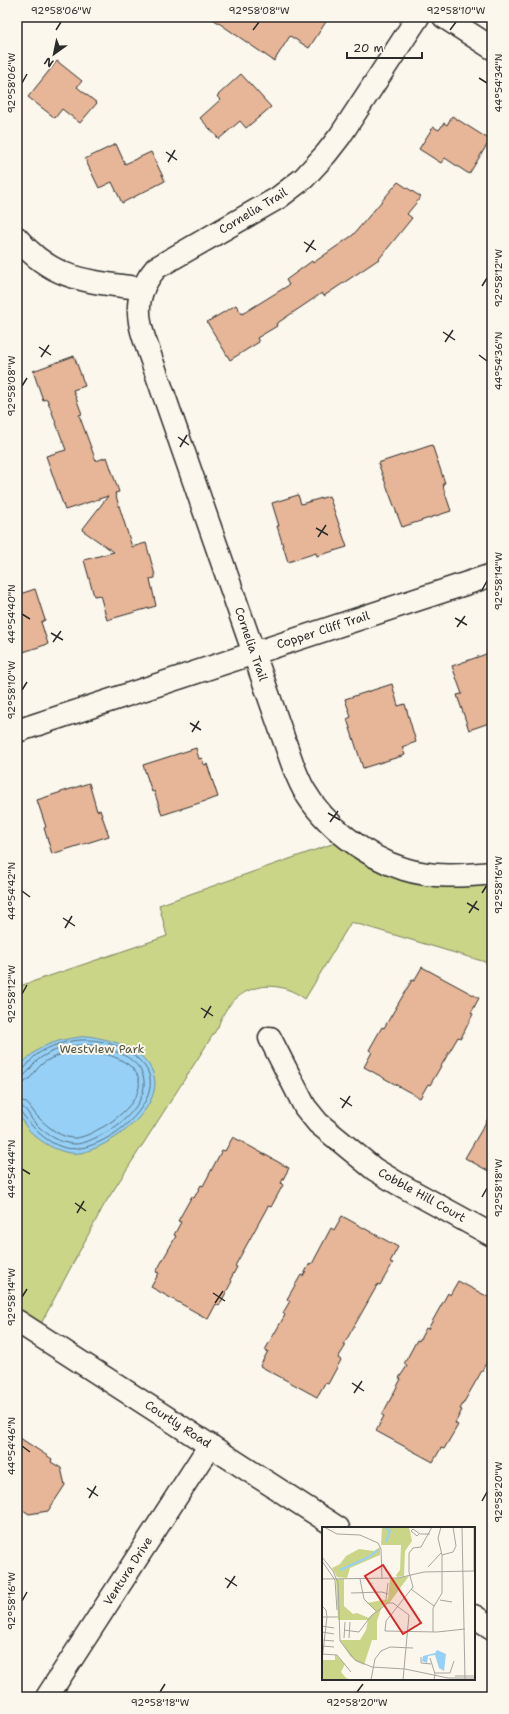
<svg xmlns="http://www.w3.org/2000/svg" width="509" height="1714" viewBox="0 0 509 1714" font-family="'Shantell Sans',sans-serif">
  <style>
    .green { fill: #cad588; stroke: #7a805a }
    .water { fill: #96d0f6; stroke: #6b8ea5 }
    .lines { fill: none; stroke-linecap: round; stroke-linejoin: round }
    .shore { stroke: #566d7c; stroke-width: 1 }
    .building { fill: #e7b698; stroke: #2b2b2b }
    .street-casing { stroke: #2b2b2b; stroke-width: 25 }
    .secondary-casing { stroke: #2b2b2b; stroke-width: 25 }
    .street { stroke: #fbf7ec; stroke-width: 22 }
    .secondary { stroke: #fbf7ec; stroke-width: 22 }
    .ticks { fill: none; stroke: #2b2b2b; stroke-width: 1.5 }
    .labels { text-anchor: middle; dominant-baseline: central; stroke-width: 4; stroke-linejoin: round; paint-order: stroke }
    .street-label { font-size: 12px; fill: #2b2b2b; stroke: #fbf7ec }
    .park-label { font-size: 12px; fill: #535642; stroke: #fbf7ec }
    .inset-river { fill: none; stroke: #96d0f6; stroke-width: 2 }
    .inset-road { fill: none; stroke: #a8a59f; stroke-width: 1 }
    .view { fill: #d62828; fill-opacity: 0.15; stroke: #d62828; stroke-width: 2 }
    .inset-edge { fill: none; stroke: #2b2b2b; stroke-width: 2 }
    .neatline { fill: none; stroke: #2b2b2b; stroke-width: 1.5 }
    .ticks-label { font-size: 10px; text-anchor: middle; fill: #2b2b2b }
  </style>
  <rect width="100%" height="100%" fill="#fbf7ec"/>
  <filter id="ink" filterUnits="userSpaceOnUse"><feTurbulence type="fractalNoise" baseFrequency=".025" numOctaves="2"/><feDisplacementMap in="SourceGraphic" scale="8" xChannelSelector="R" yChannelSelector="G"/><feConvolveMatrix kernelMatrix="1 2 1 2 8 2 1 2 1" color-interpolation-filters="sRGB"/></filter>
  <g filter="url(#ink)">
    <!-- green -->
    <path class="green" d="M 349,838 L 404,869 L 492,873 L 492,964 L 351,922 L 305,999 C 272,974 230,987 218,1027 L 104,1205 L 36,1333 L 17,1321 L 17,987 L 167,936 L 159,905 Z"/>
    <!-- water -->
    <path class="water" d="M 88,1036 C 110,1040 135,1045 149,1065 C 174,1102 112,1147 80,1153 C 62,1156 35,1140 25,1125 C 15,1110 17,1109 17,1091 C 17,1086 16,1079 17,1073 C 18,1069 22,1064 25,1061 C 42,1042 64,1039 88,1036 Z"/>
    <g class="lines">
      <!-- shore -->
      <g class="shore">
        <path d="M 17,1073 C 24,1072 30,1060 36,1055 C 50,1045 71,1039 88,1040 C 102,1040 122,1046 133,1055 C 141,1061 149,1069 150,1079 C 155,1113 93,1158 62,1147 C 44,1141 32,1127 21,1112 L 17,1111"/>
        <path d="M 17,1078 C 27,1078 31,1065 39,1059 C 51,1050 72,1044 88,1045 C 97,1045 106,1049 114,1051 C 169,1071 139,1117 101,1135 C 93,1139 84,1144 75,1144 C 60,1144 44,1133 34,1122 C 28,1115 27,1106 17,1106"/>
        <path d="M 17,1084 C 30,1084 33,1072 42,1064 C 53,1055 74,1050 88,1051 C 105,1052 135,1061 139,1080 C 143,1099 114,1122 99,1129 C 92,1133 84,1137 76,1138 C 62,1139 48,1127 39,1118 C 31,1111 30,1100 17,1100"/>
      </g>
    </g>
    <!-- building -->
    <g class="building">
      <path d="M 210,17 L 329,17 L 309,48 L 290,36 L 274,61 Z"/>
      <path d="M 57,61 L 82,81 L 77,87 L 97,103 L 80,123 L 62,109 L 55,118 L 28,97 Z"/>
      <path d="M 241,74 L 271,107 L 246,128 L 240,121 L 219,139 L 200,118 L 220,100 L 217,96 Z"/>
      <path d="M 452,116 L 490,140 L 469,174 L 445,158 L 441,163 L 419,149 L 433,127 L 439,130 L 444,123 L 447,125 Z"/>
      <path d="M 116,144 L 125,164 L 151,152 L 165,181 L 122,203 L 112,182 L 99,188 L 85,159 Z"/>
      <path d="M 398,182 L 421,197 L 407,214 L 412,218 L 379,259 L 324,296 L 322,293 L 276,324 L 277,326 L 257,338 L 259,342 L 230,360 L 207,322 L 236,305 L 242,314 L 289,285 L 286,280 L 312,261 L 313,263 L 353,235 Z"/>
      <path d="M 74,356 L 85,386 L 73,390 L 82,414 L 79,415 L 96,461 L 107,457 L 119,492 L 115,493 L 132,547 L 146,543 L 155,575 L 155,578 L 150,579 L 156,606 L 107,620 L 100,595 L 94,596 L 84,560 L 114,552 L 82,530 L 108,496 L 65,510 L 46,456 L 66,450 L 47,399 L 43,400 L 33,371 Z"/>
      <path d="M 432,445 L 445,483 L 443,483 L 444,490 L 451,511 L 402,527 L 378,463 Z"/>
      <path d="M 298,495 L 301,504 L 329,496 L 347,547 L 317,556 L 316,553 L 288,562 L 277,526 L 279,526 L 272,503 Z"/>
      <path d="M 35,589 L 45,620 L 41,622 L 48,644 L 17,654 L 17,595 Z"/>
      <path d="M 492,652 L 492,722 L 469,730 L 457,695 L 462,694 L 452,666 Z"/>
      <path d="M 392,684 L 398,706 L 405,704 L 416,742 L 402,747 L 405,755 L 363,768 L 347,719 L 351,717 L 345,699 Z"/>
      <path d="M 196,748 L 199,759 L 202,758 L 204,765 L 207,764 L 218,797 L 162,815 L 154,791 L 152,792 L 143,765 Z"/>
      <path d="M 89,783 L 97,811 L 100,810 L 109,836 L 52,854 L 44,828 L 46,827 L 37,800 Z"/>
      <path d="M 422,967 L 479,998 L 471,1013 L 473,1014 L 461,1038 L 458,1037 L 430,1085 L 428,1084 L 420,1098 L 364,1067 L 372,1052 L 369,1050 L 382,1027 L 384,1028 L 412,980 L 414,981 Z"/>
      <path d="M 492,1112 L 492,1173 L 465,1158 Z"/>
      <path d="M 233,1137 L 289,1168 L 281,1183 L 283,1185 L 271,1207 L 268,1206 L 235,1266 L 237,1267 L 230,1280 L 232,1281 L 219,1306 L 216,1304 L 208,1319 L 151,1287 L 159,1273 L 156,1272 L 176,1236 L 174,1235 L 181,1222 L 178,1221 L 192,1196 L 194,1198 L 201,1185 L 203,1186 L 222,1150 L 225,1151 Z"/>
      <path d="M 342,1216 L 398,1247 L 390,1262 L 393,1263 L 380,1285 L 378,1284 L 344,1344 L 346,1345 L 338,1358 L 341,1360 L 328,1384 L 325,1383 L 317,1397 L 260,1366 L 268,1351 L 265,1350 L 285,1315 L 283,1313 L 290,1301 L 287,1299 L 301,1275 L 303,1276 L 310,1263 L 312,1264 L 331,1228 L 334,1230 Z"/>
      <path d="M 458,1281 L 492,1299 L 492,1353 L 460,1409 L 462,1410 L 455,1423 L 458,1425 L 444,1449 L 441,1448 L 433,1462 L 376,1431 L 384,1416 L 382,1415 L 401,1379 L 399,1378 L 407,1366 L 404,1364 L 417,1340 L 419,1341 L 426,1328 L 428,1329 L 448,1293 L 450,1295 Z"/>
      <path d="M 17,1436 L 52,1459 L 51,1462 L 61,1468 L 65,1485 L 48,1511 L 29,1514 L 17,1506 Z"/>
    </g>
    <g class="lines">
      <defs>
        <g id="street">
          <path d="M 418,17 L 340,136 L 326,154 L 304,178 L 278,198 L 156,268 C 137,290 135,311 144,338 L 289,754 C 293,766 298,779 304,790 C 324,825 366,857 404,869 C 432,878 463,876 492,873"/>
          <path d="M 444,17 L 492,48"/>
          <path d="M 17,238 C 54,282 90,281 143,289"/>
          <path d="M 17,731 L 492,575"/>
          <path d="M 270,1038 L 305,1107 L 318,1123 L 374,1169 L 397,1183 L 492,1235"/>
          <path d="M 47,1697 L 210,1445"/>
        </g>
        <g id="secondary">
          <path d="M 17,1321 L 338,1528"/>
          <path d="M 474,1616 L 492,1628"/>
        </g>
      </defs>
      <!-- street casing -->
      <use href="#street" class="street-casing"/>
      <!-- secondary casing -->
      <use href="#secondary" class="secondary-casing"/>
      <!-- street -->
      <use href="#street" class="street"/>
      <!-- secondary -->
      <use href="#secondary" class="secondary"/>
    </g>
  </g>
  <!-- ticks -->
  <path class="ticks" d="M 56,30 L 61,22M 253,30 L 259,22M 450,30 L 456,22M 479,78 L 487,83M 22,83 L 27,74M 166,152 L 177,160M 168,162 L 175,150M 304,242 L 316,250M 306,252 L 314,240M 482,286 L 487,278M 443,332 L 455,340M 445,342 L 453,330M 39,347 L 51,355M 479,355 L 487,361M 41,357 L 49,345M 22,386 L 27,378M 178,437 L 189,445M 180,447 L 187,435M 316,528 L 328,535M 318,537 L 326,525M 482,590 L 487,581M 22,614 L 30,619M 455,618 L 467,625M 457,627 L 465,616M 51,633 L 63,640M 53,642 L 61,631M 22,690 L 27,682M 190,723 L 201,730M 192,732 L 199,721M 328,813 L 340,820M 330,822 L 338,811M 22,891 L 30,897M 482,893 L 487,885M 467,903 L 479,910M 469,913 L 477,901M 63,918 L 75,926M 65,928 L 72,916M 22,994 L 27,985M 201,1008 L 213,1016M 204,1018 L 211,1006M 340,1098 L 352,1106M 342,1108 L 350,1096M 22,1169 L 30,1174M 482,1197 L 487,1188M 75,1203 L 86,1211M 77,1213 L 84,1201M 213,1293 L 225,1301M 22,1297 L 27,1289M 215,1303 L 223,1291M 352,1383 L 364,1391M 354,1393 L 362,1381M 22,1446 L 30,1452M 87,1488 L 98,1496M 89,1498 L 96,1486M 482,1501 L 487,1492M 225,1578 L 237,1586M 227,1588 L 235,1576M 22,1601 L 27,1592M 160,1692 L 165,1684M 357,1692 L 363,1684"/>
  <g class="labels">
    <!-- street labels -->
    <g class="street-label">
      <text transform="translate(253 211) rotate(-31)">Cornelia Trail</text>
      <text transform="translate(323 630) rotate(-18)">Copper Cliff Trail</text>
      <text transform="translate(251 644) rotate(71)">Cornelia Trail</text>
      <text transform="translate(422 1195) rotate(29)">Cobble Hill Court</text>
      <text transform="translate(178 1424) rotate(33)">Courtly Road</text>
      <text transform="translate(128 1571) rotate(-57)">Ventura Drive</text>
    </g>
    <!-- park labels -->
    <g class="park-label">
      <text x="102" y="1049">Westview Park</text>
    </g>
  </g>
  <!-- overview -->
  <g transform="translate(322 1527)">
    <rect width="153" height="153" fill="#fbf7ec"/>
    <path d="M 60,0 L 86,0 L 88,4 L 90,14 L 83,24 L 82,49 L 75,50 L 74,48 L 78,43 L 79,18 L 59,18 ZM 58,20 L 58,28 L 28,41 L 25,51 L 15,50 L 10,41 L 18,37 L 24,29 L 37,22 L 52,24 ZM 87,49 L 68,75 L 60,79 L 55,94 L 55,113 L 50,113 L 42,138 L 35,135 L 28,129 L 18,113 L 38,113 L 44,103 L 46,93 L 16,93 L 14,52 L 22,52 L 22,79 L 31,87 L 35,86 L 47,91 L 54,84 L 45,76 L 66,72 L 68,52 ZM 13,127 L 23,137 L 19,145 L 24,151 L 30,153 L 0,153 L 0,133 L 13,133 Z" fill="#cad588"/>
    <path d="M 115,123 L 124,127 L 122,144 L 117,141 L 113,128 L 106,129 L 105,136 L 100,134 L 101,129 L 113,126 Z" fill="#96d0f6"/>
    <path class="inset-river" d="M 63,0 L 68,4 L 64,15M 18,43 L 47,30 L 56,23"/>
    <path class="inset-road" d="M 2,0 L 15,7 L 38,8 L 56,16 L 59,22 L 60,52M 110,0 L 99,20 L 91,21 L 87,26 L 87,45 L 91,60 L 64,94 L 63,104 L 115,105 L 143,102M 140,0 L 143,153M 152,0 L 152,44M 97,7 L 95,9 L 89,4 L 91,2 L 98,7 L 108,7M 120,28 L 131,25 L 134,19 L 131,0M 0,30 L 11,44 L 16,56 L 18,114 L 33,133 L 50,140 L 83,142 L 126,151 L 153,151M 0,34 L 13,53 L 15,83M 106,40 L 119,26M 0,52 L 76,51 L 102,45 L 153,44M 38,52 L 42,72 L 54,84M 89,62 L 112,79M 29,66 L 60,65 L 66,67M 64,72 L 66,56M 118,73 L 130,75M 0,79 L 4,83 L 5,90 L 0,133M 0,90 L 16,90M 0,99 L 12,101M 22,103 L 37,105 L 49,89 L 66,76 L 71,76 L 87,88 L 81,153M 0,105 L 12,107M 111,105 L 111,81 L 120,66 L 120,28 L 116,11 L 119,0M 22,111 L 23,95M 27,111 L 28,95M 0,113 L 12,114M 0,119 L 12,120M 0,127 L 15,128 L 29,145M 99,130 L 99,136 L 109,137M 108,131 L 113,147 L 112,153M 113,146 L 128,146 L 132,134M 133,149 L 153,149M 49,153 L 53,132 L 59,124 L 68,120 L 91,121"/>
    <path class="view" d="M 61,38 L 99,96 L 81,107 L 43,49 Z"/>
    <rect width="153" height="153" class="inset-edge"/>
  </g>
  <!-- margin -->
  <rect width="509" height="1714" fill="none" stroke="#fbf7ec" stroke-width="44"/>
  <!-- north arrow -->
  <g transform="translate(54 54) rotate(213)" stroke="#fbf7ec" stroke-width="3" paint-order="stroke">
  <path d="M0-3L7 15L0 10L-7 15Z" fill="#2b2b2b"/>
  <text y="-6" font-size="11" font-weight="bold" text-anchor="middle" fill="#2b2b2b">N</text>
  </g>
  <!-- scale -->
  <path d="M347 52v6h75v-6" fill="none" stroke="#2b2b2b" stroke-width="2"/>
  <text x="353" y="52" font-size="12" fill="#2b2b2b" stroke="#fbf7ec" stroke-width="3" paint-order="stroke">20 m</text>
  <rect x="22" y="22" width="465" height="1670" class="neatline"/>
  <g class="ticks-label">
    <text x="61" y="14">92°58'06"W</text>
    <text x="259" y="14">92°58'08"W</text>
    <text x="456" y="14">92°58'10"W</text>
    <text transform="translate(11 83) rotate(-90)" y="4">92°58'06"W</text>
    <text transform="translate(498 83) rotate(-90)" y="4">44°54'34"N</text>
    <text transform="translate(498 278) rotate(-90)" y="4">92°58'12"W</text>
    <text transform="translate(498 361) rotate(-90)" y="4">44°54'36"N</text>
    <text transform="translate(11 386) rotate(-90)" y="4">92°58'08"W</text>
    <text transform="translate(498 581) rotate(-90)" y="4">92°58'14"W</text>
    <text transform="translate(11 614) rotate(-90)" y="4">44°54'40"N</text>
    <text transform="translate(11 690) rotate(-90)" y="4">92°58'10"W</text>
    <text transform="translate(498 885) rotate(-90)" y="4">92°58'16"W</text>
    <text transform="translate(11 891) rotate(-90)" y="4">44°54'42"N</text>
    <text transform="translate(11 994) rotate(-90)" y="4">92°58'12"W</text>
    <text transform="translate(11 1169) rotate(-90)" y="4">44°54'44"N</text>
    <text transform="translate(498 1188) rotate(-90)" y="4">92°58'18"W</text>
    <text transform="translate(11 1297) rotate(-90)" y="4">92°58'14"W</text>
    <text transform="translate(11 1446) rotate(-90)" y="4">44°54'46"N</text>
    <text transform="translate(498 1492) rotate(-90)" y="4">92°58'20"W</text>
    <text transform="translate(11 1601) rotate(-90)" y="4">92°58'16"W</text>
    <text x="160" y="1706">92°58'18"W</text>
    <text x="357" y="1706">92°58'20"W</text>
  </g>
</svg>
